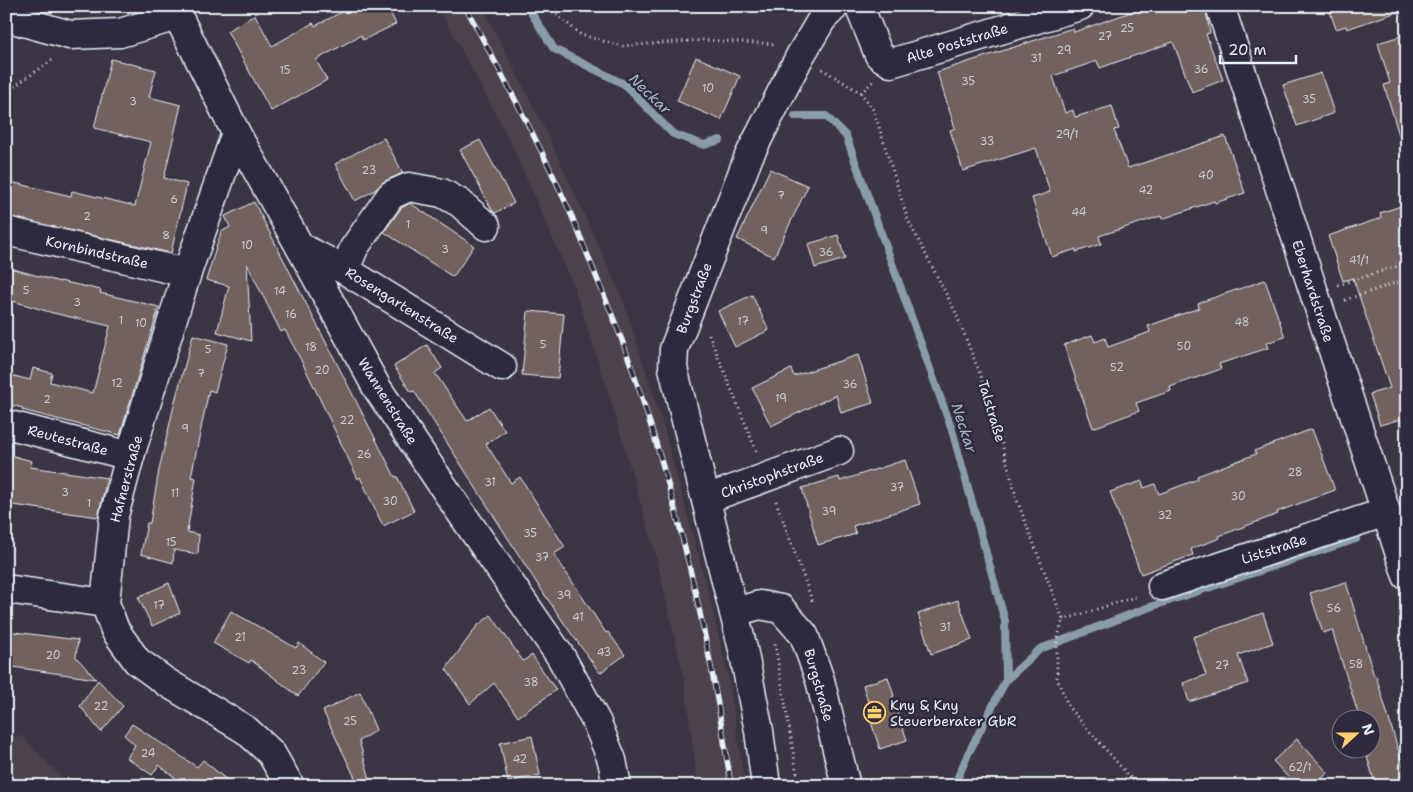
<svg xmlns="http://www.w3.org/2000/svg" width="1413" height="792" viewBox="0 0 1413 792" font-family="'Shantell Sans',sans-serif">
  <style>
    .built { fill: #4c424c }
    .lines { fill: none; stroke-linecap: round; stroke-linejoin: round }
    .stream { stroke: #8a9ca8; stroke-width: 8 }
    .building { fill: #72625f; stroke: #e8f1f8 }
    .minor-casing { stroke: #e8f1f8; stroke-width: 31 }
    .path { stroke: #e8f1f8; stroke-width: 3; stroke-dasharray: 1 4; stroke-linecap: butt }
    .minor { stroke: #2f2a3d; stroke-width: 28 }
    .rail-casing { stroke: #e8f1f8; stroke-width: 5.5 }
    .rail { stroke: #2f2a3d; stroke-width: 4; stroke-dasharray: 11; stroke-linecap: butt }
    .labels { text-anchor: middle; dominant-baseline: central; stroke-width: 5; stroke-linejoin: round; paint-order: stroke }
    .number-label { font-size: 11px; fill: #cacdd2 }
    .street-label { font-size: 14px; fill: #e8f1f8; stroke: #2f2a3d }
    .poi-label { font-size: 14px; fill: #e8f1f8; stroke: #2f2a3d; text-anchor: start }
    .water-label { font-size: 15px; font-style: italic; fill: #a9b9c3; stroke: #2f2a3d }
  </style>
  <rect width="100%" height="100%" fill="#3c3544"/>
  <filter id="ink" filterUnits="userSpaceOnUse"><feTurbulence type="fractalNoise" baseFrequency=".02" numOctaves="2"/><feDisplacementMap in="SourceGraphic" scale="10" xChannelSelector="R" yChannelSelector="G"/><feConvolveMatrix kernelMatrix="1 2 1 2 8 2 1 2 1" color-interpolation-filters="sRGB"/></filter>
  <g filter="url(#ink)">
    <!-- built -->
    <g class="built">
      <path d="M 438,6 L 482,6 L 547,133 L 622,297 L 662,421 L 711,603 L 729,681 L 745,786 L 698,786 L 684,679 L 656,556 L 611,401 L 574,287 L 508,137 Z"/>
      <path d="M 22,736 L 70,786 L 6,786 L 6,738 Z"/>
    </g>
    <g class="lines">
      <!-- stream -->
      <g class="stream">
        <path d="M 527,6 L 554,49 L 624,84 L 673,134 L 704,145 L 720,140"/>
        <path d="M 795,116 L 826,116 L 846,136 L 952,430 L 1005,621 L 1006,680 L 968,754 L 954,786"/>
        <path d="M 1006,680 L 1040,649 L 1147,608 L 1356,539"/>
      </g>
    </g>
    <!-- building -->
    <g class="building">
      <path d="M 353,6 L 387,6 L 396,24 L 363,40 L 361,35 L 316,60 L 327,80 L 271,111 L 227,31 L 255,15 L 272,46 L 313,23 L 315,26 Z"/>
      <path d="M 1148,6 L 1205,6 L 1210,33 L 1206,34 L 1223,80 L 1192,92 L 1173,42 L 1100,68 L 1097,61 L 1053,76 L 1065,113 L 1073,110 L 1075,117 L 1112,106 L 1119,129 L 1114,130 L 1128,168 L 1225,136 L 1245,193 L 1215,203 L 1214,201 L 1162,219 L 1161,216 L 1099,236 L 1101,244 L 1076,252 L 1076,249 L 1052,257 L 1032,198 L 1050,192 L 1036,148 L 963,171 L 950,130 L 955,128 L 937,72 L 1073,28 L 1074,32 Z"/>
      <path d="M 1328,6 L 1402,6 L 1403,10 L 1347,29 L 1346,26 L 1336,29 Z"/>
      <path d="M 1407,34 L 1407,144 L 1402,145 L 1384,85 L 1390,83 L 1378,43 Z"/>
      <path d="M 696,57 L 740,76 L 721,120 L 677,101 Z"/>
      <path d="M 111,59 L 156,70 L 149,97 L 181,105 L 164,178 L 187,184 L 171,253 L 6,216 L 6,181 L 71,196 L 72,191 L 135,206 L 151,142 L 94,128 Z"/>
      <path d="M 1321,73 L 1334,113 L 1297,126 L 1283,85 Z"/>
      <path d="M 384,138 L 403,173 L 385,181 L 375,190 L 355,201 L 335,164 Z"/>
      <path d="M 480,140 L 514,203 L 495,213 L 492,210 L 460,150 Z"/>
      <path d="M 770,169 L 808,186 L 774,257 L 737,239 Z"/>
      <path d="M 254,202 L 395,477 L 397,476 L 414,511 L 383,526 L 360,477 L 358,479 L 304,366 L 285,330 L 281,332 L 247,264 L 251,341 L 217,332 L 229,286 L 206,280 L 221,232 L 230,227 L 225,216 Z"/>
      <path d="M 410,203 L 474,246 L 453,277 L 384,232 L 401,208 Z"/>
      <path d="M 1407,204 L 1407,425 L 1403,426 L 1401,419 L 1380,425 L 1370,394 L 1390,388 L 1353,278 L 1343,281 L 1328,236 L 1381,218 L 1380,213 Z"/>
      <path d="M 838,235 L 845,259 L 815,268 L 808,244 Z"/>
      <path d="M 6,267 L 60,282 L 60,281 L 101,290 L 100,293 L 159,307 L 120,435 L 22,410 L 23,408 L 6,404 L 6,374 L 30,380 L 33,368 L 52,373 L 50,382 L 93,393 L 110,326 L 53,313 L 6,299 Z"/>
      <path d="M 1265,280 L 1285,337 L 1266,343 L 1268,348 L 1219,364 L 1221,369 L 1170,387 L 1171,391 L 1136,403 L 1139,411 L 1093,428 L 1064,345 L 1092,335 L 1095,342 L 1105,338 L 1108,347 L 1150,332 L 1148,326 L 1199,308 L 1198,303 Z"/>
      <path d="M 752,295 L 769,330 L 735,347 L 718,311 Z"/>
      <path d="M 528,311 L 564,314 L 558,378 L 522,375 Z"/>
      <path d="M 193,335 L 228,344 L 215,392 L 209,390 L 191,477 L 196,478 L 187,532 L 199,535 L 198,554 L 174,550 L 173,563 L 141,554 L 147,523 L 150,523 L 159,470 L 175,401 Z"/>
      <path d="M 427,345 L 442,368 L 435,373 L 467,421 L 489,407 L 505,431 L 486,444 L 511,483 L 520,477 L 565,547 L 554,554 L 606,633 L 608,632 L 625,655 L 600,673 L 568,629 L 536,582 L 414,391 L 411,392 L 394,366 Z"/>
      <path d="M 858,355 L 873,403 L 841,413 L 836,395 L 771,426 L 752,388 L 791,369 L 794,376 Z"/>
      <path d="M 1312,429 L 1335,490 L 1277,512 L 1278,514 L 1219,536 L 1220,538 L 1191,549 L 1193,555 L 1141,574 L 1110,492 L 1142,481 L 1144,488 L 1155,484 L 1159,494 L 1198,479 L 1197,476 L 1256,454 L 1254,451 Z"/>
      <path d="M 6,454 L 32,461 L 30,467 L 107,478 L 98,517 L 6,504 Z"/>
      <path d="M 905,460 L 920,504 L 853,526 L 856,534 L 818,545 L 802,488 L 839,477 L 840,481 Z"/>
      <path d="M 1346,582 L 1374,676 L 1376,676 L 1407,779 L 1407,781 L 1390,786 L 1376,786 L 1367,757 L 1370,756 L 1370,720 L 1360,720 L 1332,630 L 1323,633 L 1310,593 Z"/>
      <path d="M 169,583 L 180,613 L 152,626 L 138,597 Z"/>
      <path d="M 958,600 L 972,640 L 931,654 L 918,614 Z"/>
      <path d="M 231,611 L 296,648 L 299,643 L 324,662 L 298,696 L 251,660 L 249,663 L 213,643 Z"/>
      <path d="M 1263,613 L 1273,643 L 1238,655 L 1248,683 L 1189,702 L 1183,683 L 1206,675 L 1193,637 Z"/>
      <path d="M 491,615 L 523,661 L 532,655 L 556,690 L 518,717 L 494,683 L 470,704 L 446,669 L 477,626 Z"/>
      <path d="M 6,631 L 78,640 L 76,657 L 96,679 L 6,666 Z"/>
      <path d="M 888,677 L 894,696 L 892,697 L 907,740 L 880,749 L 866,707 L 869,705 L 863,685 Z"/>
      <path d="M 98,680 L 123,706 L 101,732 L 80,706 Z"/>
      <path d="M 360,692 L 376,730 L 359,741 L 372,786 L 359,786 L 323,711 Z"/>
      <path d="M 132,724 L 197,767 L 203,760 L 234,786 L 181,786 L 183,784 L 159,765 L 152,775 L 127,758 L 135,745 L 124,735 Z"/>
      <path d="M 532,736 L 540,775 L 508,782 L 500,743 Z"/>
      <path d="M 1297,739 L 1328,773 L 1313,786 L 1296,786 L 1273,761 Z"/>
    </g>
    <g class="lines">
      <defs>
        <g id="minor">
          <path d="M 173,6 L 236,133 L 300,247 L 377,388 L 455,504 L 561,657 L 597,723 L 612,760 L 617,786"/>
          <path d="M 859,6 L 879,55 L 891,63 L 1080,6"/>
          <path d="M 1220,6 L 1407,576"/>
          <path d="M 6,17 L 70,35 L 120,33 L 177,16"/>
          <path d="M 236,133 L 187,273 L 130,456 L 114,516 L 105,603 L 115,630 L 137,661 L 166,682 L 246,730 L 271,753 L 290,786"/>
          <path d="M 6,231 L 187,273"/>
          <path d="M 300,247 L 345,270 L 502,367"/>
          <path d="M 345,270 L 354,248 L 391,195 L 409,187 L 442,193 L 460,203 L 486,226"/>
          <path d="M 6,424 L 130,456"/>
          <path d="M 706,499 L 839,451"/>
          <path d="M 1162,586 L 1386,512"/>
          <path d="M 6,589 L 105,603"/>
          <path d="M 734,612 L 760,605 L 781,609 L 804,635 L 820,680 L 846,786"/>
          <path d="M 766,786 L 759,731 L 743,649 L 673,368 L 674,349 L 749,156 L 800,56 L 822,19 L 835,6"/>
        </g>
      </defs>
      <!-- minor casing -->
      <use href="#minor" class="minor-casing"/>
      <!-- path -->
      <g class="path">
        <path d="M 551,6 L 556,14 L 581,35 L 622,46 L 703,40 L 777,44"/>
        <path d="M 822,69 L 861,93 L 874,111 L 908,220 L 955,311 L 990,399 L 1017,500 L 1063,620 L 1057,640 L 1057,678 L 1069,708 L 1138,786"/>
        <path d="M 6,92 L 54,59"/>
        <path d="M 861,93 L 873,81"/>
        <path d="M 1338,285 L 1407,263"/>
        <path d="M 1345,300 L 1407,279"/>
        <path d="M 709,334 L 757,453"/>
        <path d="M 776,501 L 813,603"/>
        <path d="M 1063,620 L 1138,596"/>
        <path d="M 775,644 L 799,786"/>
      </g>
      <!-- minor -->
      <use href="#minor" class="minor"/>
      <defs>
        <path id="rail" d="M 465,6 C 501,73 538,140 569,210 C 579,232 587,254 596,276 C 607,303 619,330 628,357 C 677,496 710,640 731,786"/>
      </defs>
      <!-- rail casing -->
      <use href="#rail" class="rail-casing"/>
      <!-- rail -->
      <use href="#rail" class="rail"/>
    </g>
  </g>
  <!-- icons -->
  <defs>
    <symbol id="office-ring" viewBox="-11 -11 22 22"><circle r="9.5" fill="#2f2a3d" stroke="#ffd166" stroke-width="1.5"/><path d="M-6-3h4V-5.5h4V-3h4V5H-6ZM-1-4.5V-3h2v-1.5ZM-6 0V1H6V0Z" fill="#ffd166"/></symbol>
  </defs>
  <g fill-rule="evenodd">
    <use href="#office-ring" x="862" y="700" width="25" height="25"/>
  </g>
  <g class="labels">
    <!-- number labels -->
    <g class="number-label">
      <text x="1127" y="28">25</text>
      <text x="1105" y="36">27</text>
      <text x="1064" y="50">29</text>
      <text x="1036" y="58">31</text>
      <text x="1201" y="69">36</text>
      <text x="285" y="70">15</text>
      <text x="968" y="81">35</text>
      <text x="708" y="88">10</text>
      <text x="1309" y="99">35</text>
      <text x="133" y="101">3</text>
      <text x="1067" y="134">29/1</text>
      <text x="987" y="141">33</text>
      <text x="369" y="170">23</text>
      <text x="1206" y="175">40</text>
      <text x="1146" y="190">42</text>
      <text x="781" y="195">7</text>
      <text x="174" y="199">6</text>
      <text x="1079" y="212">44</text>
      <text x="87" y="216">2</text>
      <text x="408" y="224">1</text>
      <text x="764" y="230">9</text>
      <text x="166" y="235">8</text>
      <text x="247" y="245">10</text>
      <text x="445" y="249">3</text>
      <text x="826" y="252">36</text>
      <text x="1359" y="260">41/1</text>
      <text x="26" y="290">5</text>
      <text x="280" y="291">14</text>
      <text x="77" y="302">3</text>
      <text x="291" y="314">16</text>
      <text x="121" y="320">1</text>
      <text x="743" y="321">17</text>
      <text x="1242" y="322">48</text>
      <text x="141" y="323">10</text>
      <text x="543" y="344">5</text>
      <text x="1184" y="346">50</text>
      <text x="311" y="347">18</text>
      <text x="208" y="349">5</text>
      <text x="1117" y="367">52</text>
      <text x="322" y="370">20</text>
      <text x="201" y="373">7</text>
      <text x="117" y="383">12</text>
      <text x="850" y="384">36</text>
      <text x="781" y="398">19</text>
      <text x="47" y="399">2</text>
      <text x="347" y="420">22</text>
      <text x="185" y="428">9</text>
      <text x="364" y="454">26</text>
      <text x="1295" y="472">28</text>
      <text x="490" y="482">31</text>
      <text x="897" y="487">37</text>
      <text x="65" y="492">3</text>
      <text x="175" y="493">11</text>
      <text x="1238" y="496">30</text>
      <text x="390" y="501">30</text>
      <text x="89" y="503">1</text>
      <text x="829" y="511">39</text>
      <text x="1165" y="515">32</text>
      <text x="530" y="533">35</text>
      <text x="171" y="542">15</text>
      <text x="542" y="557">37</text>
      <text x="564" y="595">39</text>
      <text x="159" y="605">17</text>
      <text x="1334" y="608">56</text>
      <text x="578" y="617">41</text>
      <text x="945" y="627">31</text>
      <text x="240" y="637">21</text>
      <text x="604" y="652">43</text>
      <text x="53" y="655">20</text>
      <text x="1356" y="664">58</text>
      <text x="1222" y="665">27</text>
      <text x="299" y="670">23</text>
      <text x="531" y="682">38</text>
      <text x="101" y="706">22</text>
      <text x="350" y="721">25</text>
      <text x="148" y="753">24</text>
      <text x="520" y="759">42</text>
      <text x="1300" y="767">62/1</text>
    </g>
    <!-- street labels -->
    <g class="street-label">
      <text transform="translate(957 43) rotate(-17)">Alte Poststraße</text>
      <text transform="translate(97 252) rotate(13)">Kornbindstraße</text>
      <text transform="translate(1313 291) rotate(72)">Eberhardstraße</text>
      <text transform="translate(694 298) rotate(-69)">Burgstraße</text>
      <text transform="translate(402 305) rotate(32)">Rosengartenstraße</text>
      <text transform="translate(388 401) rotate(58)">Wannenstraße</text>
      <text transform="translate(992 411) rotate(73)">Talstraße</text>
      <text transform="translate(68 440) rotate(15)">Reutestraße</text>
      <text transform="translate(772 475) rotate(-20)">Christophstraße</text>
      <text transform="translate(126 479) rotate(-75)">Hafnerstraße</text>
      <text transform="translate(1274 549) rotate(-18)">Liststraße</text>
      <text transform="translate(819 685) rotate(74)">Burgstraße</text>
    </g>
    <!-- poi labels -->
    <g class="poi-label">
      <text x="890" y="705">Kny &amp; Kny<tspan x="890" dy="16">Steuerberater GbR</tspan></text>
    </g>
    <!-- water labels -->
    <g class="water-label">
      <text transform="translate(650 94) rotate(44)">Neckar</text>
      <text transform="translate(964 428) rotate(72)">Neckar</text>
    </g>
  </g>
  <!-- margin -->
  <rect width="1413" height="792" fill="none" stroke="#2f2a3d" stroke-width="25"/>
  <rect x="12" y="12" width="1388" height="767" fill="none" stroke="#e8f1f8" stroke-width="2" filter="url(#ink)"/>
  <!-- north arrow -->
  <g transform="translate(1356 734) rotate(69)"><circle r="24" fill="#2f2a3d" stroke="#797a88"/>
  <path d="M0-4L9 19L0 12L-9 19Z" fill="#ffd166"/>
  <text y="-8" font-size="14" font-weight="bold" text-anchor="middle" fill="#e8f1f8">N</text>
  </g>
  <!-- scale -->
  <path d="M1220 55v8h76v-8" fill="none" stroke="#e8f1f8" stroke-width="2.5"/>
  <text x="1228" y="55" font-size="15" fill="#e8f1f8" stroke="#2f2a3d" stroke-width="4" paint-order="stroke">20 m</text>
</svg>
